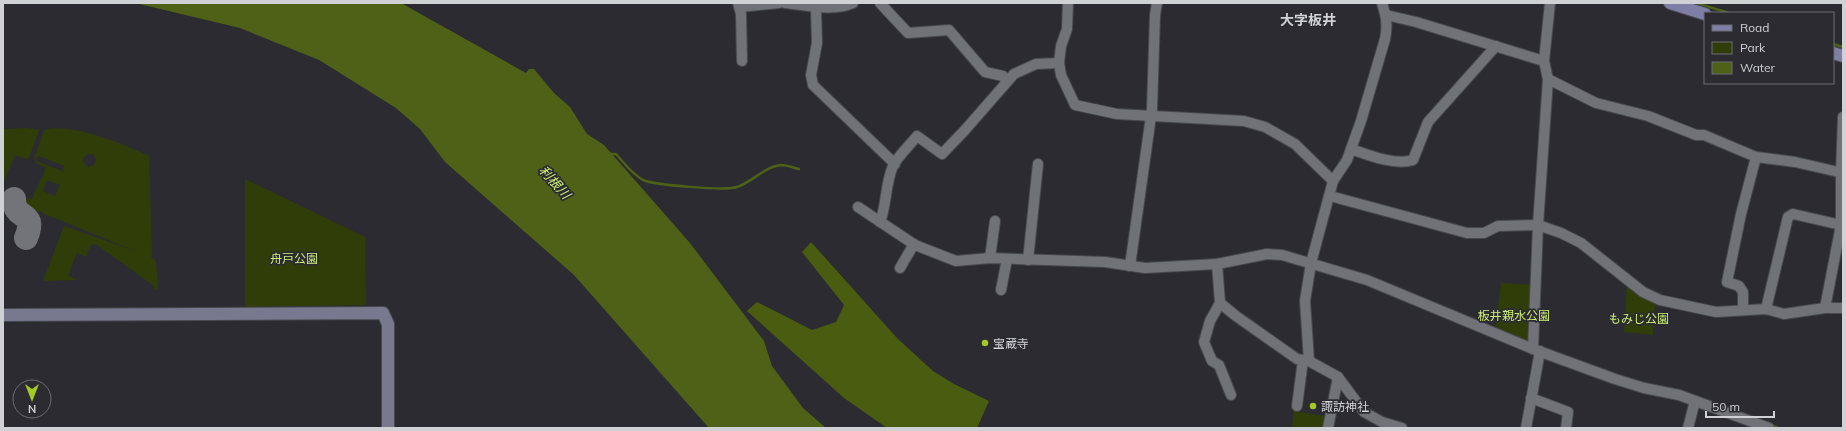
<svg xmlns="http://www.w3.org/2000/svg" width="1846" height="431" viewBox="0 0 1846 431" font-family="Mulish,'Noto Sans JP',sans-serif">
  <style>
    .green { fill: #313d09; fill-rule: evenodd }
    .forest { fill: #4a5c10 }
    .water { fill: #4f6117 }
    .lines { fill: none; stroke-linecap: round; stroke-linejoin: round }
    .stream { stroke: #4f6117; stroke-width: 2.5 }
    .taxiway { stroke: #737479; stroke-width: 24 }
    .street-casing { stroke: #48494e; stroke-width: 12 }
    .secondary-casing { stroke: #48494e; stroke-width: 14 }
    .primary-casing { stroke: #48494e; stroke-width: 14 }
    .street { stroke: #717178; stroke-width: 10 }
    .secondary { stroke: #78788f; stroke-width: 12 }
    .primary { stroke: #7e7ea6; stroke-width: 12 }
    .poi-dot { fill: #a4c825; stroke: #2b2b31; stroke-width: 1.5 }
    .labels { text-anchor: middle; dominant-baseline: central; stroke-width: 3.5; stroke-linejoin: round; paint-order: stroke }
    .park-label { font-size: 12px; fill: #ccee73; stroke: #2b2b31 }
    .poi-label { font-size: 12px; fill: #d0d1d5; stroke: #2b2b31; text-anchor: start }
    .water-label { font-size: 13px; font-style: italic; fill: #cff177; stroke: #2b2b31 }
    .quarter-label { font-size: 14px; font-weight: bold; fill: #d0d1d5; stroke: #2b2b31 }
  </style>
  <rect width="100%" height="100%" fill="#2b2b31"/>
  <!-- green -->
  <g class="green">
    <path d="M 27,128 L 39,130 L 29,158 L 27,159 L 15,155 L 3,183 L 3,129 Z"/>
    <path d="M 47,129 C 75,124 123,144 149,156 L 152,256 L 151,258 L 155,260 L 156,262 L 158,289 L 154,290 L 154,286 L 97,245 L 91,244 L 86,257 L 77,253 L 68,275 L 77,280 L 43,281 L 64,226 L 135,251 L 23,205 L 24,199 L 26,198 L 32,199 L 46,168 L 36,163 L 34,159 L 44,131 ZM 89,154 L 93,154 L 96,159 L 94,165 C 90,168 86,167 83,162 L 84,157 ZM 39,156 L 64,166 L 63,170 L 65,172 L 36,161 L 36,158 ZM 47,180 L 60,185 L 55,196 L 43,191 Z"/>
    <path d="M 245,179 L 365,237 L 366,305 L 245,307 Z"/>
    <path d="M 1501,283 L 1533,285 L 1531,340 L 1527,341 L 1495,330 Z"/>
    <path d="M 1627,285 L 1655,305 L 1653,335 L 1624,332 Z"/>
    <path d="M 1294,411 L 1325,416 L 1323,428 L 1292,428 Z"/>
  </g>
  <!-- forest -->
  <path class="forest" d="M 811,242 L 897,338 L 933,371 L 954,384 L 989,401 L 977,428 L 887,428 L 844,398 L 747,311 L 757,302 L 812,330 L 836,322 L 844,305 L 802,252 Z"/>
  <!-- water -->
  <path class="water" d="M 135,3 L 401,3 L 526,73 L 529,69 L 534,69 L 554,93 L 570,107 L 587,134 L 604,145 L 690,243 L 764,341 L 772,366 L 803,408 L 826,428 L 709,428 L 574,275 L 445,162 L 420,129 L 396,108 L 319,60 L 240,28 Z"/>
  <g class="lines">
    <!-- stream -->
    <g class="stream">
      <path d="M 1696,3 L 1729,13"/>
      <path d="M 1833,44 L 1843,47"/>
      <path d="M 609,154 L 616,154 C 624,163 632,174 643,180 C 654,185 726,191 737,187 C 752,182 766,166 781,165 C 787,165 794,168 799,169"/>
      <path d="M 1771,425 L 1778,428"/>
    </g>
    <!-- taxiway -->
    <path class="taxiway" d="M 14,199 C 14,222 38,209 26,238"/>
    <defs>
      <g id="street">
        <path d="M 738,3 L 741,14 L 742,61"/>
        <path d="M 785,3 C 806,5 833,12 853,3"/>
        <path d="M 819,3 L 819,7 L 816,10 L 817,43 L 811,75 L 813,85 L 895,164"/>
        <path d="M 880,3 L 908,33 L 949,30 L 985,72 L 1003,76 L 1006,81"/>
        <path d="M 1068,3 L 1067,29 L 1061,46 L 1059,63 L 1061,75 L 1075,105 L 1117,114 L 1244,121 L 1265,127 L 1295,144 L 1333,181"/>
        <path d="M 1382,3 C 1386,16 1388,25 1385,39 L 1361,121 L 1347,160 L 1333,181 L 1311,263 L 1305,301 L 1309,361 L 1338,377 L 1364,412 L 1382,422 L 1402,428"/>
        <path d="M 740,7 L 779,3"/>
        <path d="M 1386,15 L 1416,22 L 1544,61"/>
        <path d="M 1548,79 L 1596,103 L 1648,116 L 1696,135 L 1704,135 L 1756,157 L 1795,162 L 1843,173"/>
        <path d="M 1351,149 C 1368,155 1395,166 1413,160 L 1428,122 L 1496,46"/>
        <path d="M 1330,196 L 1467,233 L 1484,233 L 1498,226 L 1538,225 L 1561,233 L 1581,243 L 1643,292 L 1660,300 L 1716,312 L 1766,309 L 1784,314 L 1825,308 L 1843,308"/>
        <path d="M 858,207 L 915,245 L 956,261 L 990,258 L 1105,262 L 1145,268 L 1217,264 L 1267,254 L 1282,255 L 1367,280 L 1533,349 L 1615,379 L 1644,388 L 1679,395 L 1769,428"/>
        <path d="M 880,222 C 887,204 885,184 893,166 C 898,156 910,145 917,136 L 942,154 L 965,130 L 1014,74 L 1036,64 L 1059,63"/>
        <path d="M 990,258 L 995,221"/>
        <path d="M 1028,260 L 1038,164"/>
        <path d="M 1217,264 L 1220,303 L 1210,321 L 1204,342 L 1212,361 L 1219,365 L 1231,395"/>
        <path d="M 1130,266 L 1152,109 L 1155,15 L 1157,3"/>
        <path d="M 900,268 L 914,244"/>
        <path d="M 1001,290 L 1007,259"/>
        <path d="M 1220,303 L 1236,316 L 1297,359 L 1309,361"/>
        <path d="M 1825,308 L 1841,225 L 1841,173 L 1843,117"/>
        <path d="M 1766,309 L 1788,217 L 1793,214 L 1841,225"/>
        <path d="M 1743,310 L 1743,292 L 1739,286 L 1727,282 L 1741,214 L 1756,157"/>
        <path d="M 1533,349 L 1538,225 L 1548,79 L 1544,61 L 1550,3"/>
        <path d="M 1531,398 L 1568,412 L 1566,428"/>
        <path d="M 1297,406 L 1303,360"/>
        <path d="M 1328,428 L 1338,377"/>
        <path d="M 1526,428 L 1540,351"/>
        <path d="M 1688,428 L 1695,401"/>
      </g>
      <path id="secondary" d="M 3,315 L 383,313 L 388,324 L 388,428"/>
      <g id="primary">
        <path d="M 1670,3 L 1705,14"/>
        <path d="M 1833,53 L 1843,56"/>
      </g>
    </defs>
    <!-- street casing -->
    <use href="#street" class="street-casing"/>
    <!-- secondary casing -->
    <use href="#secondary" class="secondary-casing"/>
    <!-- primary casing -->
    <use href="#primary" class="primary-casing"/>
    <!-- street -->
    <use href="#street" class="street"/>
    <!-- secondary -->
    <use href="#secondary" class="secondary"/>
    <!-- primary -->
    <use href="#primary" class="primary"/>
  </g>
  <!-- markers -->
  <g class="poi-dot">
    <circle cx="985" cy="343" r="4"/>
    <circle cx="1313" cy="406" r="4"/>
  </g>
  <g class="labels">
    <!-- park labels -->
    <g class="park-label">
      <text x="294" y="258">舟戸公園</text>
      <text x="1514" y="315">板井親水公園</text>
      <text x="1639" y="318">もみじ公園</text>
    </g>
    <!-- poi labels -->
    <g class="poi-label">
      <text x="993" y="343">宝蔵寺</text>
      <text x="1321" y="406">諏訪神社</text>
    </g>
    <!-- water labels -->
    <g class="water-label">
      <text transform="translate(555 182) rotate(48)">利根川</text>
    </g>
    <!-- quarter labels -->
    <g class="quarter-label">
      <text x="1308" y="20">大字板井</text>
    </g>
  </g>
  <!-- border -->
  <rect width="1846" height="431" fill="none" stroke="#d0d1d5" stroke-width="8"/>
  <!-- legend -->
  <rect x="1704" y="12" width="130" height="72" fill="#2b2b31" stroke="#6d6d73"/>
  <rect x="1712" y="25" width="20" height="6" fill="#7e7ea6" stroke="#6d6d73"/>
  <text x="1740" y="32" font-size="12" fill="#d0d1d5">Road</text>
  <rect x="1712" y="42" width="20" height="12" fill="#313d09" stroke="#6d6d73"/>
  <text x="1740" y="52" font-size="12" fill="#d0d1d5">Park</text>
  <rect x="1712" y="62" width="20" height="12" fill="#4f6117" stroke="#6d6d73"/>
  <text x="1740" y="72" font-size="12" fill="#d0d1d5">Water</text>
  <!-- north arrow -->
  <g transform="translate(32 399) rotate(180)"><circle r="19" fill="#2b2b31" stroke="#6d6d73"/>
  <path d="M0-3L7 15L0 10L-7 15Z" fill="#a4c825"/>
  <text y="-6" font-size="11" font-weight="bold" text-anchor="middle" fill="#d0d1d5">N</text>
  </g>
  <!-- scale -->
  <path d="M1706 411v6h68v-6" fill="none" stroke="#d0d1d5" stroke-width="2"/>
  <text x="1712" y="411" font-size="12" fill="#d0d1d5" stroke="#2b2b31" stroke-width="3" paint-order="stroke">50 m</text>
</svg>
